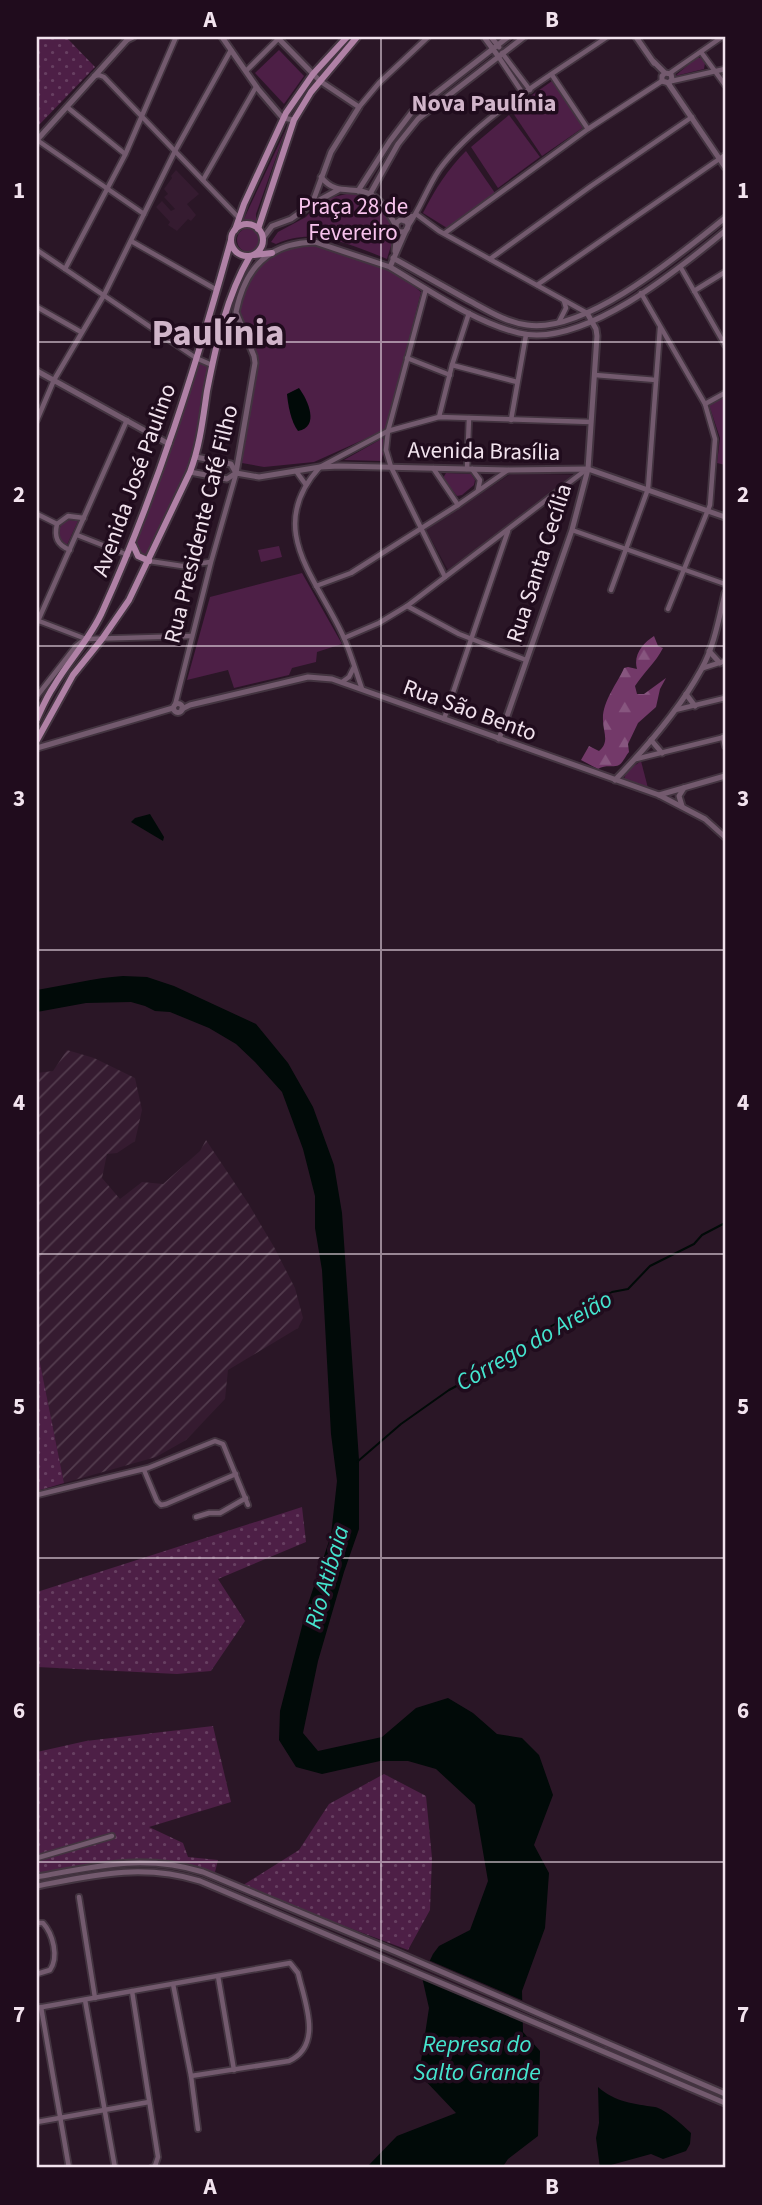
<svg xmlns="http://www.w3.org/2000/svg" width="762" height="2205" viewBox="0 0 762 2205" font-family="'Source Sans 3',sans-serif">
  <style>
    .built { fill: #351b30 }
    .industrial { fill: url(#industrial-furrows) }
    .grass { fill: url(#grass-dots) }
    .forest { fill: url(#forest-firs) }
    .green { fill: #4d1f46 }
    .water { fill: #010a08 }
    .pier { fill: #2a1626 }
    .lines { fill: none; stroke-linecap: round; stroke-linejoin: round }
    .stream { stroke: #010a08; stroke-width: 2 }
    .minor-casing { stroke: #433440; stroke-width: 8 }
    .tertiary-casing { stroke: #433440; stroke-width: 9 }
    .secondary-casing { stroke: #433440; stroke-width: 9 }
    .primary-casing { stroke: #433440; stroke-width: 10 }
    .minor { stroke: #735a6e; stroke-width: 4.5 }
    .tertiary { stroke: #735a6e; stroke-width: 5 }
    .secondary { stroke: #735a6e; stroke-width: 5 }
    .primary { stroke: #b081a6; stroke-width: 6 }
    .grid { fill: none; stroke: #f2e3ee; stroke-width: 2; stroke-opacity: 0.55 }
    .labels { text-anchor: middle; dominant-baseline: central; stroke-width: 7; stroke-linejoin: round; paint-order: stroke }
    .park-label { font-size: 23px; fill: #f8c3ed; stroke: #200c1d }
    .street-label { font-size: 23px; fill: #f2e3ee; stroke: #200c1d }
    .neighbourhood-label { font-size: 24px; font-weight: bold; fill: #d1b5ca; stroke: #200c1d }
    .water-label { font-size: 24px; font-style: italic; fill: #45e5cf; stroke: #200c1d }
    .town-label { font-size: 37px; font-weight: bold; fill: #d1b5ca; stroke: #200c1d }
    .neatline { fill: none; stroke: #f2e3ee; stroke-width: 2.5 }
    .grid-label { font-size: 23px; text-anchor: middle; font-weight: bold; fill: #f2e3ee }
  </style>
  <defs>
    <pattern id="industrial-furrows" width="10" height="10" patternUnits="userSpaceOnUse" patternTransform="scale(1.75)"><rect width="10" height="10" fill="#351b30"/><path d="M-1 1l2-2M0 10L10 0M9 11l2-2" fill="none" stroke="#533c4e"/></pattern>
    <pattern id="grass-dots" width="8" height="8" patternUnits="userSpaceOnUse" patternTransform="scale(1.75)"><rect width="8" height="8" fill="#4d1f46"/><path d="M2 2h.1M6 6h.1" fill="none" stroke="#673f61" stroke-width="1.8" stroke-linecap="round"/></pattern>
    <pattern id="forest-firs" width="22" height="20" patternUnits="userSpaceOnUse" patternTransform="scale(1.75)"><rect width="22" height="20" fill="#733969"/><path d="M5 1l3.5 6h-7zM16 11l3.5 6h-7z" fill="#87567f"/></pattern>
  </defs>
  <rect width="100%" height="100%" fill="#2a1626"/>
  <!-- built -->
  <g class="built">
    <path d="M 176,170 L 199,194 L 187,204 L 196,215 L 191,221 L 188,219 L 177,231 L 168,225 L 170,222 L 156,207 L 162,201 L 171,211 L 175,209 L 164,197 L 168,194 L 164,189 L 172,178 L 171,176 Z"/>
    <path d="M 512,473 L 576,475 L 448,570 L 426,530 Z"/>
  </g>
  <!-- industrial -->
  <path class="industrial" d="M 67,1050 L 94,1058 L 135,1078 L 142,1110 L 135,1141 L 117,1153 L 107,1154 L 102,1178 L 120,1199 L 142,1182 L 163,1184 L 200,1151 L 206,1140 L 248,1203 L 274,1247 L 295,1288 L 303,1318 L 298,1328 L 228,1370 L 225,1399 L 186,1440 L 156,1457 L 64,1483 L 37,1348 L 37,1073 L 53,1071 Z"/>
  <!-- grass -->
  <g class="grass">
    <path d="M 37,37 L 66,37 L 95,67 L 37,127 Z"/>
    <path d="M 37,1348 L 64,1483 L 37,1491 Z"/>
    <path d="M 302,1507 L 306,1542 L 218,1579 L 245,1621 L 211,1671 L 177,1674 L 37,1667 L 37,1592 Z"/>
    <path d="M 213,1726 L 231,1802 L 149,1827 L 183,1843 L 188,1857 L 218,1860 L 214,1876 L 203,1872 L 136,1861 L 37,1876 L 37,1752 L 86,1741 Z"/>
    <path d="M 384,1774 L 426,1796 L 432,1858 L 430,1910 L 408,1950 L 240,1887 L 299,1850 L 329,1804 Z"/>
    <path d="M 589,2039 L 725,2098 L 725,2101 L 606,2048 Z"/>
  </g>
  <!-- forest -->
  <path class="forest" d="M 654,636 L 658,646 L 663,648 C 656,662 644,672 635,686 L 637,694 L 644,694 L 666,678 L 660,689 L 656,707 L 638,723 L 628,744 L 629,752 C 626,755 623,763 619,765 C 613,768 606,764 598,769 L 581,760 L 589,746 L 599,751 C 610,742 603,732 603,720 C 602,702 617,684 624,668 L 628,667 L 637,669 C 633,655 643,643 654,636 Z"/>
  <!-- green -->
  <g class="green">
    <path d="M 279,50 L 304,76 L 284,104 L 255,73 Z"/>
    <path d="M 696,58 L 701,58 L 705,63 L 704,69 L 675,76 Z"/>
    <path d="M 552,81 L 584,127 L 542,156 L 511,110 Z"/>
    <path d="M 509,115 L 540,157 L 498,188 L 471,147 Z"/>
    <path d="M 286,129 L 256,214 L 256,224 L 252,221 L 242,223 Z"/>
    <path d="M 466,151 L 495,193 L 447,228 L 423,213 C 435,189 448,169 466,151 Z"/>
    <path d="M 351,193 C 370,199 390,210 393,232 C 394,240 389,251 387,259 C 352,245 313,226 276,244 L 271,242 L 278,232 L 306,217 L 313,209 L 329,198 Z"/>
    <circle cx="249" cy="240" r="12"/>
    <path d="M 315,242 L 390,267 L 421,292 L 388,425 L 385,430 L 314,462 L 264,467 L 242,463 L 255,363 L 237,307 L 249,274 L 281,248 Z"/>
    <path d="M 196,359 L 212,367 L 196,457 L 149,561 L 141,559 L 133,545 Z"/>
    <path d="M 725,396 L 725,465 L 717,463 L 720,438 L 709,405 Z"/>
    <path d="M 383,438 L 383,454 L 381,461 L 344,460 Z"/>
    <path d="M 446,473 L 471,474 L 475,480 L 474,485 L 462,495 L 457,496 L 443,478 Z"/>
    <path d="M 69,520 L 78,521 L 67,545 L 60,540 L 58,532 L 62,523 Z"/>
    <path d="M 279,546 L 282,557 L 261,562 L 258,550 Z"/>
    <path d="M 302,573 L 342,644 L 317,652 L 316,662 L 292,668 L 289,675 L 234,688 L 228,670 L 187,680 L 210,597 Z"/>
    <path d="M 641,761 L 648,788 L 624,779 L 627,771 Z"/>
  </g>
  <!-- water -->
  <g class="water">
    <path d="M 299,388 C 308,400 320,427 298,431 C 291,422 288,405 287,394 Z"/>
    <path d="M 150,814 L 164,837 L 163,841 L 131,822 L 135,818 Z"/>
    <path d="M 123,976 L 147,977 L 174,986 L 256,1024 L 288,1063 L 313,1107 L 334,1165 L 342,1213 L 359,1460 L 359,1529 L 344,1572 L 318,1661 L 303,1733 L 318,1751 L 382,1737 L 416,1708 L 448,1698 L 473,1713 L 497,1734 L 522,1738 L 539,1755 L 553,1795 L 534,1845 L 549,1873 L 545,1928 L 522,1991 L 523,2032 L 540,2051 L 538,2136 L 508,2159 L 502,2168 L 366,2168 L 397,2136 L 456,2113 L 419,2074 L 429,2008 L 422,1977 L 433,1954 L 439,1946 L 470,1930 L 488,1881 L 475,1805 L 436,1769 L 408,1761 L 380,1761 L 322,1774 L 296,1767 L 279,1740 L 280,1711 L 307,1607 L 331,1535 L 337,1481 L 331,1434 L 322,1270 L 315,1228 L 315,1196 L 303,1149 L 282,1092 L 255,1062 L 236,1044 L 209,1028 L 170,1012 L 155,1011 L 145,1006 L 131,1002 L 86,1003 L 37,1012 L 37,990 C 66,985 94,978 123,976 Z"/>
    <path d="M 598,2087 C 615,2102 634,2104 655,2107 C 665,2109 684,2126 691,2133 L 690,2144 L 686,2151 L 663,2159 L 651,2154 L 600,2168 L 596,2138 L 599,2123 Z"/>
  </g>
  <!-- pier -->
  <path class="pier" d="M 426,1959 L 526,2002 L 527,2023 L 418,1976 Z"/>
  <g class="lines">
    <!-- stream -->
    <path class="stream" d="M 357,1462 L 401,1424 L 449,1390 L 505,1360 L 539,1333 L 612,1292 L 628,1289 L 650,1266 L 694,1244 L 702,1235 L 725,1223"/>
    <defs>
      <g id="minor">
        <path d="M 701,52 L 725,85"/>
        <path d="M 502,53 L 530,90"/>
        <path d="M 498,56 L 524,95"/>
        <path d="M 246,71 L 280,37"/>
        <path d="M 670,73 L 722,37"/>
        <path d="M 552,75 L 588,129"/>
        <path d="M 94,76 L 99,75 L 104,77 L 239,218"/>
        <path d="M 672,81 L 725,69"/>
        <path d="M 67,107 L 125,154"/>
        <path d="M 359,107 L 379,83 L 428,37"/>
        <path d="M 37,140 L 144,214"/>
        <path d="M 203,180 L 256,87"/>
        <path d="M 416,214 L 439,231 L 587,313"/>
        <path d="M 404,221 L 412,216"/>
        <path d="M 408,226 C 420,209 427,188 439,170 C 476,118 555,73 607,37"/>
        <path d="M 445,233 L 588,129 L 662,81"/>
        <path d="M 131,241 L 217,290"/>
        <path d="M 37,250 L 196,358 L 212,365"/>
        <path d="M 490,259 L 591,186 L 692,117"/>
        <path d="M 681,268 L 725,345"/>
        <path d="M 65,269 L 125,155 L 176,37"/>
        <path d="M 537,285 L 725,155"/>
        <path d="M 426,289 L 388,431 L 386,450 L 391,467 L 445,577"/>
        <path d="M 694,291 L 725,272"/>
        <path d="M 641,293 L 705,404 L 715,439 L 710,505 L 668,609"/>
        <path d="M 37,307 L 81,332"/>
        <path d="M 559,322 L 566,308 L 564,301"/>
        <path d="M 407,358 L 450,375"/>
        <path d="M 452,365 L 517,382"/>
        <path d="M 595,375 L 656,380"/>
        <path d="M 705,404 L 725,393"/>
        <path d="M 439,417 L 452,365 L 469,313"/>
        <path d="M 37,420 L 54,380 L 104,295 L 175,151 L 231,50"/>
        <path d="M 511,420 L 526,335"/>
        <path d="M 433,468 L 458,505"/>
        <path d="M 467,469 L 469,418"/>
        <path d="M 472,469 L 480,480 L 478,490"/>
        <path d="M 296,471 L 306,485"/>
        <path d="M 37,514 L 57,524"/>
        <path d="M 572,530 L 725,584"/>
        <path d="M 77,535 L 128,555"/>
        <path d="M 70,550 C 57,545 54,537 57,524 L 68,516 L 84,518"/>
        <path d="M 149,561 L 182,566 L 210,562"/>
        <path d="M 316,586 L 351,573 L 458,505 L 508,470"/>
        <path d="M 611,590 L 648,489 L 660,328"/>
        <path d="M 407,606 L 459,634 L 526,660"/>
        <path d="M 39,621 L 86,639 L 192,636"/>
        <path d="M 37,623 L 127,420"/>
        <path d="M 344,638 L 379,623 L 407,606 L 587,469"/>
        <path d="M 703,668 L 725,661"/>
        <path d="M 342,682 L 349,677 L 354,667"/>
        <path d="M 362,689 C 356,672 351,654 344,638 C 318,579 263,529 320,467 L 388,431 L 439,417 L 591,422"/>
        <path d="M 37,696 L 76,646 L 85,639"/>
        <path d="M 175,705 L 211,562 L 236,474"/>
        <path d="M 675,710 L 725,698"/>
        <path d="M 444,719 L 508,531"/>
        <path d="M 723,737 L 725,746"/>
        <path d="M 636,759 L 725,737"/>
        <path d="M 144,1470 L 157,1501 L 161,1505 L 166,1504 L 236,1474"/>
        <path d="M 37,1495 L 148,1468 L 215,1441 L 223,1444 L 248,1505"/>
        <path d="M 196,1517 L 209,1513 L 220,1513 L 246,1498"/>
        <path d="M 37,1858 L 112,1836"/>
        <path d="M 79,1897 L 95,1998"/>
        <path d="M 37,1923 L 43,1923 C 53,1934 59,1957 50,1970 L 37,1974"/>
        <path d="M 218,1976 L 234,2070"/>
        <path d="M 173,1984 L 191,2076 L 198,2129"/>
        <path d="M 132,1991 L 158,2157 L 155,2166 L 151,2168"/>
        <path d="M 85,2000 L 115,2168"/>
        <path d="M 41,2007 L 69,2168"/>
        <path d="M 37,2008 L 290,1963 L 298,1973 C 304,2000 324,2045 289,2061 L 191,2076"/>
        <path d="M 37,2122 L 149,2102"/>
      </g>
      <g id="tertiary">
        <path d="M 484,37 L 498,56"/>
        <path d="M 491,37 L 499,47"/>
        <path d="M 636,37 L 654,63"/>
        <path d="M 654,62 L 665,73 L 671,74 L 672,79 L 669,83 L 662,81 L 662,76 L 665,73"/>
        <path d="M 668,83 L 725,167"/>
        <path d="M 37,140 L 127,40 L 133,37"/>
        <path d="M 358,191 L 390,141 L 412,112 L 508,37"/>
        <path d="M 370,194 L 398,144 L 418,119 L 524,37"/>
        <path d="M 37,371 L 169,444"/>
        <path d="M 236,473 L 255,363 L 254,356 L 236,312 C 245,268 268,243 315,242 L 390,267"/>
        <path d="M 709,651 L 720,663"/>
        <path d="M 686,694 L 695,706"/>
        <path d="M 499,739 L 572,530 L 588,469 L 597,336 L 596,329 L 587,313"/>
        <path d="M 651,740 L 662,753"/>
        <path d="M 615,780 C 647,747 679,710 701,670 C 714,647 719,618 725,593"/>
        <path d="M 659,795 L 725,776"/>
      </g>
      <g id="secondary">
        <path d="M 222,37 L 258,89 L 281,116 L 283,118 L 294,120"/>
        <path d="M 277,37 L 320,81 L 359,107 L 331,152 L 312,204"/>
        <path d="M 321,177 C 338,198 353,184 372,195 C 383,202 390,215 396,226"/>
        <circle cx="402" cy="226" r="6"/>
        <path d="M 407,228 L 390,267 C 429,290 474,322 519,333 C 582,349 679,269 725,231"/>
        <path d="M 263,238 L 272,226 L 291,219 L 312,204 L 338,190"/>
        <path d="M 395,251 L 397,230"/>
        <path d="M 393,258 C 418,272 443,286 468,300 C 487,310 505,322 527,325 C 586,334 680,254 725,218"/>
        <path d="M 196,457 L 231,464 L 236,473"/>
        <path d="M 190,472 L 227,479 L 236,473 L 259,477 L 320,467 L 339,466 L 508,470 L 588,469 L 725,517"/>
        <circle cx="178" cy="708" r="4.5"/>
        <path d="M 182,709 L 190,705 L 308,677 L 332,679 L 659,795 L 705,819 L 725,837"/>
        <path d="M 37,748 L 173,708"/>
        <path d="M 682,806 L 679,796 L 684,788"/>
        <path d="M 37,1877 C 96,1866 144,1854 203,1872 L 396,1952 L 725,2094"/>
        <path d="M 37,1886 C 94,1875 142,1863 200,1881 L 725,2103"/>
      </g>
      <g id="primary">
        <circle cx="247" cy="240" r="16"/>
        <path d="M 258,229 L 294,120 L 311,92 L 357,37"/>
        <path d="M 235,230 L 244,204 L 286,113 L 313,74 L 347,37"/>
        <path d="M 254,255 L 272,253"/>
        <path d="M 133,545 L 138,556 L 149,561"/>
        <path d="M 37,719 C 42,708 47,696 54,686 C 69,660 91,638 103,610 C 157,491 196,366 231,240"/>
        <path d="M 37,740 L 73,675 L 102,639 L 129,600 L 190,472 C 200,446 203,418 207,391 C 216,345 226,297 250,256"/>
      </g>
    </defs>
    <!-- minor casing -->
    <use href="#minor" class="minor-casing"/>
    <!-- tertiary casing -->
    <use href="#tertiary" class="tertiary-casing"/>
    <!-- secondary casing -->
    <use href="#secondary" class="secondary-casing"/>
    <!-- primary casing -->
    <use href="#primary" class="primary-casing"/>
    <!-- minor -->
    <use href="#minor" class="minor"/>
    <!-- tertiary -->
    <use href="#tertiary" class="tertiary"/>
    <!-- secondary -->
    <use href="#secondary" class="secondary"/>
    <!-- primary -->
    <use href="#primary" class="primary"/>
  </g>
  <!-- grid -->
  <path class="grid" d="M 381,37 L 381,2168M 37,342 L 725,342M 37,646 L 725,646M 37,950 L 725,950M 37,1254 L 725,1254M 37,1558 L 725,1558M 37,1862 L 725,1862"/>
  <g class="labels">
    <!-- park labels -->
    <g class="park-label">
      <text x="353" y="206">Praça 28 de<tspan x="353" dy="26">Fevereiro</tspan></text>
    </g>
    <!-- street labels -->
    <g class="street-label">
      <text transform="translate(484 451) rotate(1)">Avenida Brasília</text>
      <text transform="translate(134 480) rotate(-70)">Avenida José Paulino</text>
      <text transform="translate(201 524) rotate(-76)">Rua Presidente Café Filho</text>
      <text transform="translate(539 563) rotate(-72)">Rua Santa Cecília</text>
      <text transform="translate(470 710) rotate(20)">Rua São Bento</text>
    </g>
    <!-- neighbourhood labels -->
    <g class="neighbourhood-label">
      <text x="484" y="103">Nova Paulínia</text>
    </g>
    <!-- water labels -->
    <g class="water-label">
      <text transform="translate(534 1341) rotate(-30)">Córrego do Areião</text>
      <text transform="translate(327 1577) rotate(-74)">Rio Atibaia</text>
      <text x="477" y="2044">Represa do<tspan x="477" dy="28">Salto Grande</tspan></text>
    </g>
    <!-- town labels -->
    <g class="town-label">
      <text x="218" y="333">Paulínia</text>
    </g>
  </g>
  <!-- border -->
  <rect width="762" height="2205" fill="none" stroke="#200c1d" stroke-width="77"/>
  <rect x="38" y="38" width="686" height="2128" class="neatline"/>
  <g class="grid-label">
    <text x="210" y="27">A</text>
    <text x="552" y="27">B</text>
    <text x="19" y="198">1</text>
    <text x="743" y="198">1</text>
    <text x="19" y="502">2</text>
    <text x="743" y="502">2</text>
    <text x="19" y="806">3</text>
    <text x="743" y="806">3</text>
    <text x="19" y="1110">4</text>
    <text x="743" y="1110">4</text>
    <text x="19" y="1414">5</text>
    <text x="743" y="1414">5</text>
    <text x="19" y="1718">6</text>
    <text x="743" y="1718">6</text>
    <text x="19" y="2022">7</text>
    <text x="743" y="2022">7</text>
    <text x="210" y="2194">A</text>
    <text x="552" y="2194">B</text>
  </g>
</svg>
